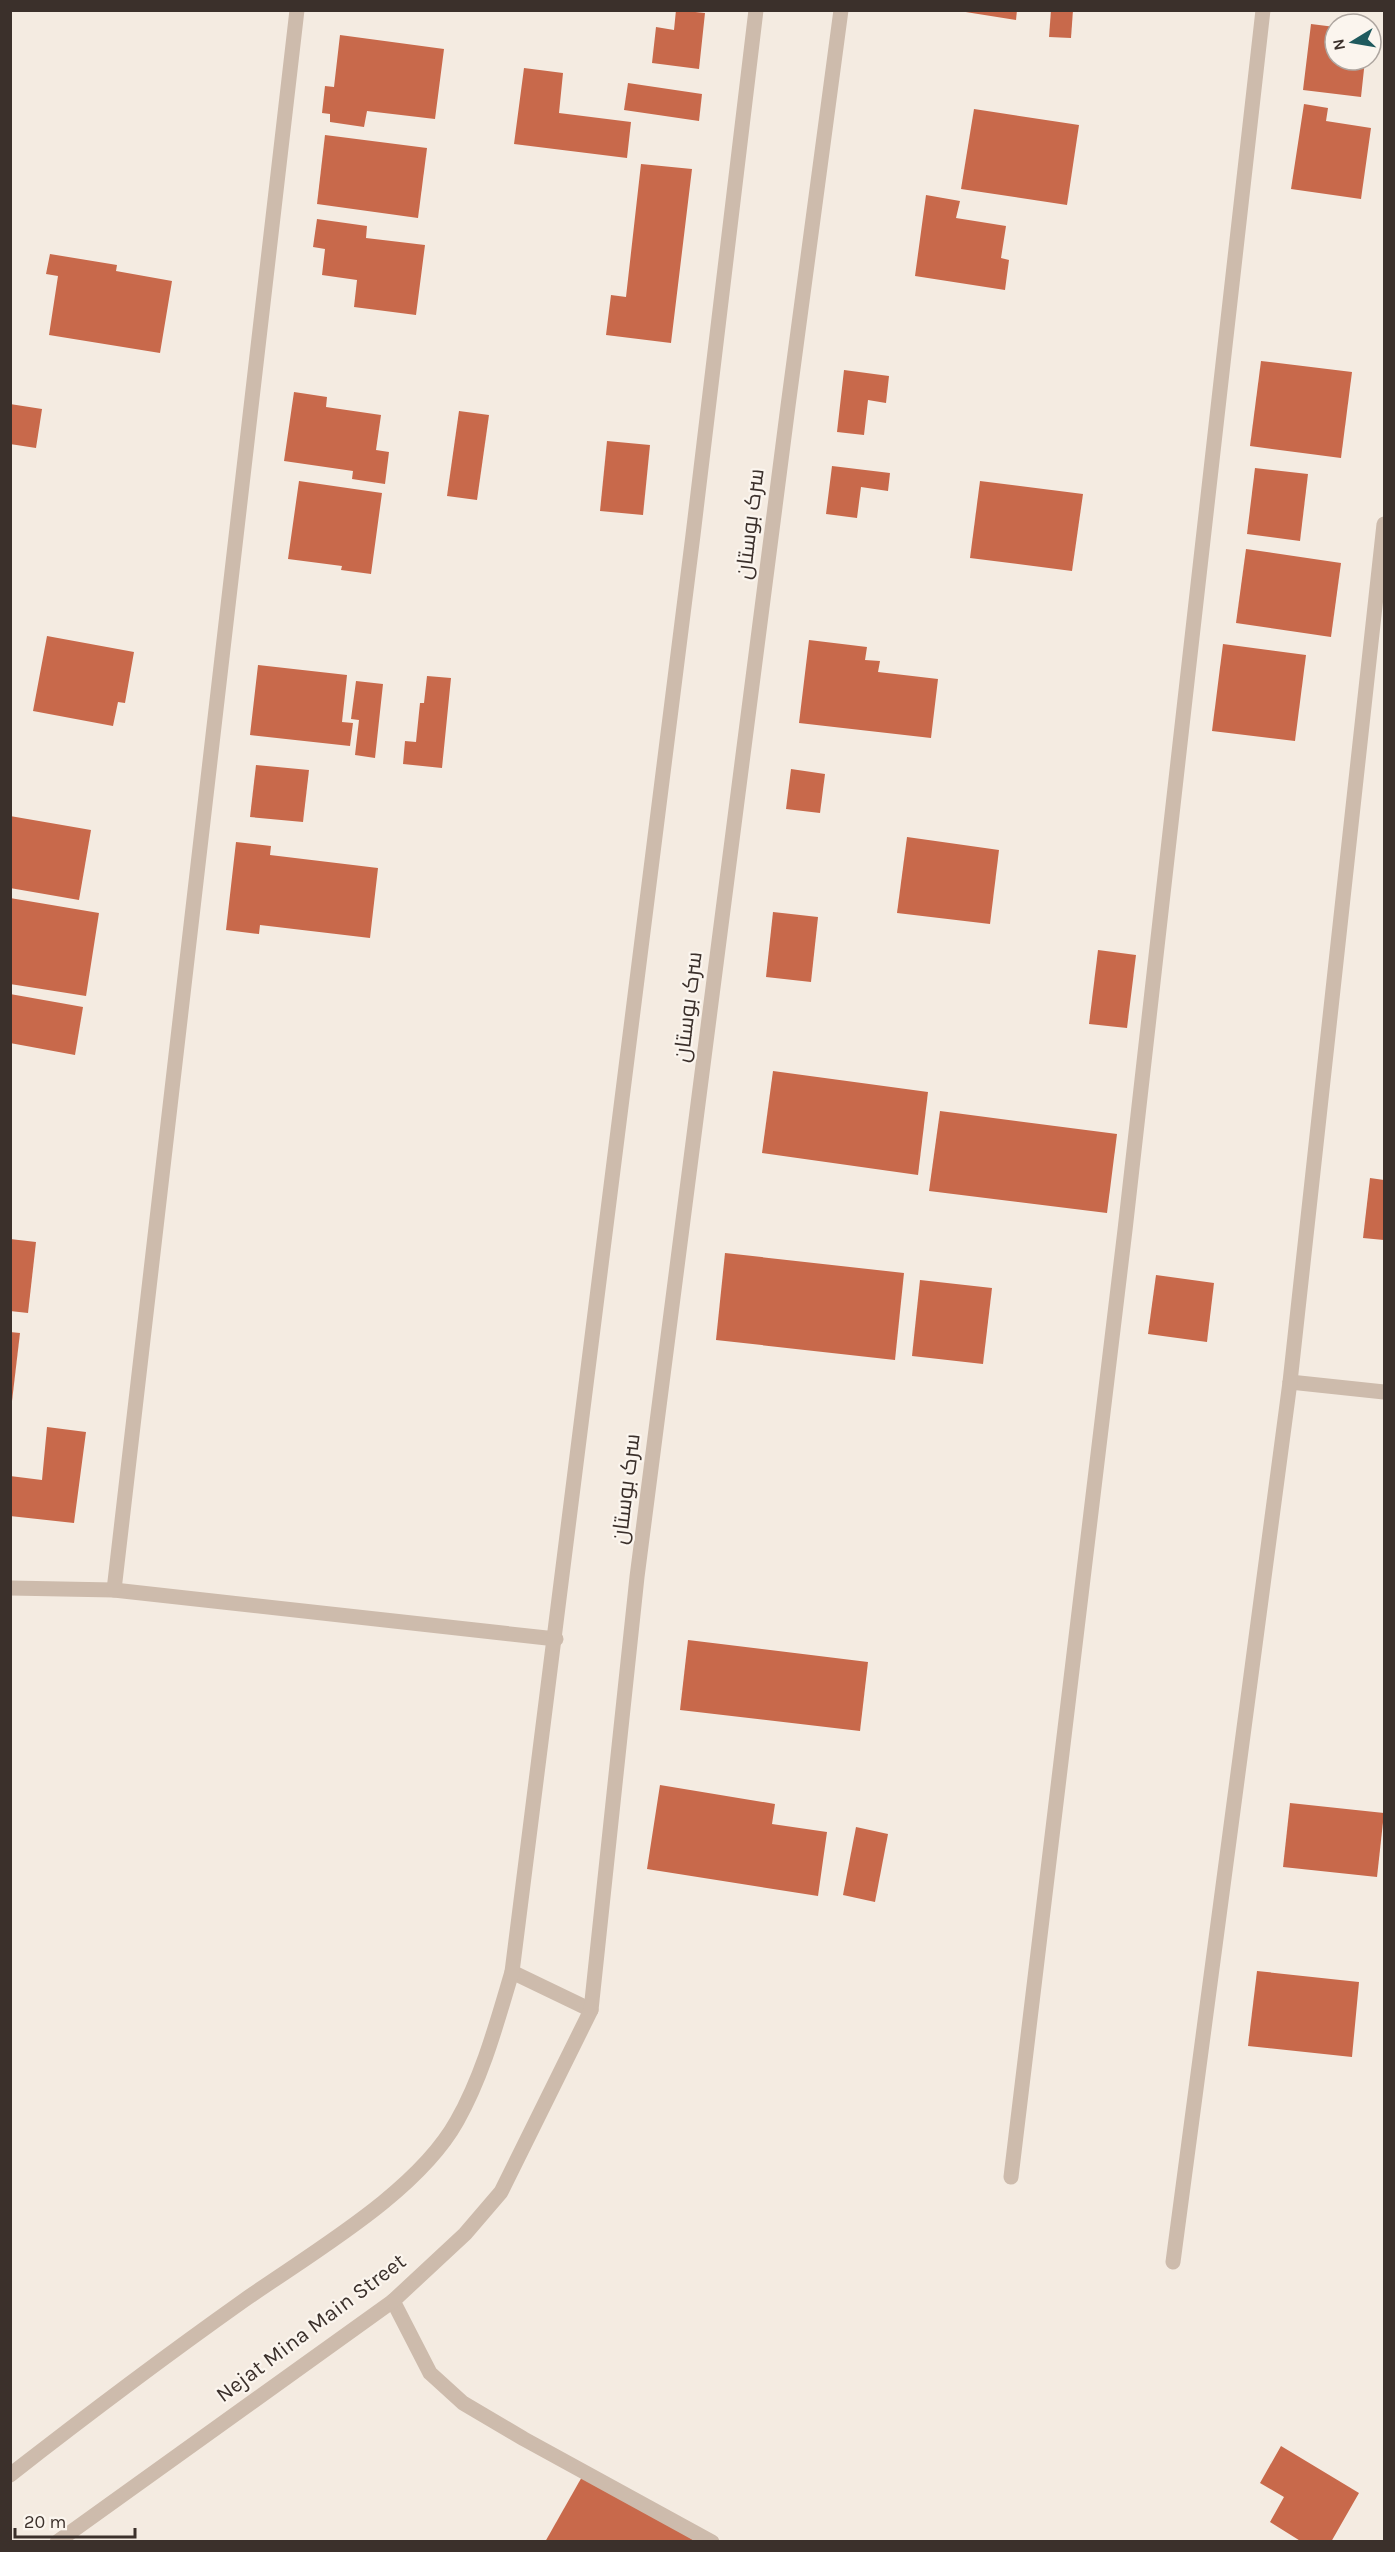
<svg xmlns="http://www.w3.org/2000/svg" width="1395" height="2552" viewBox="0 0 1395 2552" font-family="Karla,Cairo,sans-serif">
  <style>
    .building { fill: #c8694b }
    .lines { fill: none; stroke-linecap: round; stroke-linejoin: round }
    .minor { stroke: #cdbbac; stroke-width: 15 }
    .labels { text-anchor: middle; dominant-baseline: central; stroke-width: 4.5; stroke-linejoin: round; paint-order: stroke }
    .street-label { font-size: 22px; fill: #3b302b; stroke: #fbf5ee }
  </style>
  <rect width="100%" height="100%" fill="#f4ebe1"/>
  <!-- building -->
  <g class="building">
    <path d="M 676,10 L 705,13 L 699,69 L 652,63 L 656,27 L 674,30 Z"/>
    <path d="M 953,10 L 1017,10 L 1016,20 Z"/>
    <path d="M 1051,10 L 1073,10 L 1071,38 L 1049,37 Z"/>
    <path d="M 1311,24 L 1335,27 L 1335,60 L 1365,60 L 1361,97 L 1303,90 Z"/>
    <path d="M 340,35 L 444,49 L 435,119 L 367,111 L 364,127 L 330,122 L 330,114 L 322,113 L 325,86 L 334,87 Z"/>
    <path d="M 524,68 L 563,73 L 559,113 L 631,122 L 627,158 L 514,144 Z"/>
    <path d="M 628,83 L 702,94 L 699,121 L 624,110 Z"/>
    <path d="M 1304,104 L 1328,108 L 1326,121 L 1371,128 L 1361,199 L 1291,189 Z"/>
    <path d="M 974,109 L 1079,125 L 1067,205 L 961,189 Z"/>
    <path d="M 325,135 L 427,148 L 418,218 L 317,204 Z"/>
    <path d="M 641,164 L 692,169 L 671,343 L 606,335 L 611,295 L 626,297 Z"/>
    <path d="M 926,195 L 960,201 L 956,218 L 1006,226 L 1001,258 L 1009,260 L 1005,290 L 915,276 Z"/>
    <path d="M 317,219 L 367,226 L 366,238 L 425,245 L 416,315 L 354,307 L 357,280 L 322,275 L 325,249 L 313,247 Z"/>
    <path d="M 50,254 L 117,265 L 116,271 L 172,281 L 160,353 L 49,335 L 58,276 L 46,274 Z"/>
    <path d="M 1261,361 L 1352,372 L 1341,458 L 1250,446 Z"/>
    <path d="M 844,370 L 889,376 L 886,403 L 868,400 L 864,435 L 837,432 Z"/>
    <path d="M 294,392 L 327,397 L 326,407 L 381,415 L 376,450 L 389,452 L 385,484 L 352,479 L 353,471 L 284,461 Z"/>
    <path d="M 10,404 L 42,409 L 36,448 L 10,444 Z"/>
    <path d="M 459,411 L 489,415 L 477,500 L 447,496 Z"/>
    <path d="M 607,441 L 650,445 L 643,515 L 600,511 Z"/>
    <path d="M 832,466 L 890,473 L 888,491 L 861,487 L 857,518 L 826,514 Z"/>
    <path d="M 1255,468 L 1308,474 L 1300,541 L 1247,534 Z"/>
    <path d="M 299,481 L 382,493 L 371,574 L 341,570 L 342,566 L 288,559 Z"/>
    <path d="M 980,481 L 1083,494 L 1072,571 L 970,558 Z"/>
    <path d="M 1246,549 L 1341,563 L 1331,637 L 1236,623 Z"/>
    <path d="M 47,636 L 134,652 L 125,703 L 118,702 L 113,726 L 33,711 Z"/>
    <path d="M 809,640 L 867,647 L 865,660 L 880,661 L 878,672 L 938,679 L 931,738 L 799,723 Z"/>
    <path d="M 1223,644 L 1306,655 L 1295,741 L 1212,731 Z"/>
    <path d="M 258,665 L 347,675 L 342,722 L 353,723 L 350,746 L 250,735 Z"/>
    <path d="M 427,676 L 451,678 L 442,768 L 403,764 L 405,741 L 416,742 L 420,703 L 424,703 Z"/>
    <path d="M 356,681 L 383,684 L 375,758 L 355,755 L 359,720 L 351,719 Z"/>
    <path d="M 256,765 L 309,770 L 303,822 L 250,817 Z"/>
    <path d="M 791,769 L 825,774 L 820,813 L 786,809 Z"/>
    <path d="M 10,816 L 91,830 L 79,900 L 10,888 Z"/>
    <path d="M 907,837 L 999,850 L 990,924 L 897,913 Z"/>
    <path d="M 236,842 L 271,846 L 270,855 L 378,868 L 370,938 L 260,925 L 259,934 L 226,930 Z"/>
    <path d="M 10,898 L 99,913 L 86,996 L 10,984 Z"/>
    <path d="M 773,912 L 818,917 L 811,982 L 766,977 Z"/>
    <path d="M 1098,950 L 1136,955 L 1127,1028 L 1089,1024 Z"/>
    <path d="M 10,994 L 83,1007 L 75,1055 L 10,1043 Z"/>
    <path d="M 773,1071 L 928,1092 L 918,1175 L 762,1153 Z"/>
    <path d="M 940,1111 L 1117,1134 L 1107,1213 L 929,1191 Z"/>
    <path d="M 1370,1178 L 1384,1180 L 1384,1240 L 1363,1238 Z"/>
    <path d="M 10,1239 L 36,1242 L 28,1313 L 10,1311 Z"/>
    <path d="M 725,1253 L 904,1273 L 895,1360 L 716,1340 Z"/>
    <path d="M 1156,1275 L 1214,1283 L 1207,1342 L 1148,1334 Z"/>
    <path d="M 920,1280 L 992,1288 L 983,1364 L 912,1356 Z"/>
    <path d="M 10,1332 L 20,1333 L 12,1401 L 10,1401 Z"/>
    <path d="M 47,1427 L 86,1432 L 74,1523 L 10,1516 L 10,1476 L 42,1480 Z"/>
    <path d="M 688,1640 L 868,1662 L 860,1731 L 680,1710 Z"/>
    <path d="M 660,1785 L 775,1804 L 772,1824 L 827,1832 L 818,1896 L 647,1869 Z"/>
    <path d="M 1290,1803 L 1384,1813 L 1377,1877 L 1283,1867 Z"/>
    <path d="M 856,1827 L 888,1834 L 875,1902 L 843,1895 Z"/>
    <path d="M 1257,1971 L 1359,1982 L 1352,2057 L 1248,2046 Z"/>
    <path d="M 1281,2446 L 1359,2493 L 1331,2542 L 1302,2542 L 1270,2522 L 1284,2497 L 1260,2483 Z"/>
    <path d="M 583,2475 L 697,2542 L 545,2542 Z"/>
  </g>
  <g class="lines">
    <!-- minor -->
    <g class="minor">
      <path d="M 1290,1382 L 1384,1392"/>
      <path d="M 10,1588 L 114,1590 L 556,1639"/>
      <path d="M 114,1590 L 297,10"/>
      <path d="M 512,1972 L 591,2010"/>
      <path d="M 1011,2177 L 1125,1230 L 1263,10"/>
      <path d="M 1173,2262 L 1290,1382 L 1384,524"/>
      <path d="M 393,2301 L 430,2373 L 463,2403 L 524,2439 L 712,2542"/>
      <path d="M 10,2475 C 87,2415 164,2357 243,2301 C 311,2253 417,2193 457,2121 C 483,2075 497,2022 512,1972 L 693,535 L 756,10"/>
      <path d="M 57,2542 L 393,2301 L 465,2234 L 501,2192 L 591,2010 L 637,1577 L 788,406 L 841,10"/>
    </g>
  </g>
  <g class="labels">
    <!-- street labels -->
    <g class="street-label">
      <text transform="translate(750 524) rotate(-83)">سرک بوستان</text>
      <text transform="translate(688 1007) rotate(-83)">سرک بوستان</text>
      <text transform="translate(626 1489) rotate(-83)">سرک بوستان</text>
      <text transform="translate(311 2328) rotate(-37)">Nejat Mina Main Street</text>
    </g>
  </g>
  <!-- border -->
  <rect width="1395" height="2552" fill="none" stroke="#3b302b" stroke-width="24"/>
  <!-- north arrow -->
  <g transform="translate(1353 42) rotate(259)"><circle r="28" fill="#fbf5ee" stroke="#aea6a0" stroke-width="1.5"/>
  <path d="M0-4.5L10 22L0 15L-10 22Z" fill="#1f5a5e"/>
  <text y="-9" font-size="16" font-weight="bold" text-anchor="middle" fill="#3b302b">N</text>
  </g>
  <!-- scale -->
  <path d="M15 2528v9h120v-9" fill="none" stroke="#3b302b" stroke-width="3"/>
  <text x="24" y="2528" font-size="18" fill="#3b302b" stroke="#fbf5ee" stroke-width="4.5" paint-order="stroke">20 m</text>
</svg>
